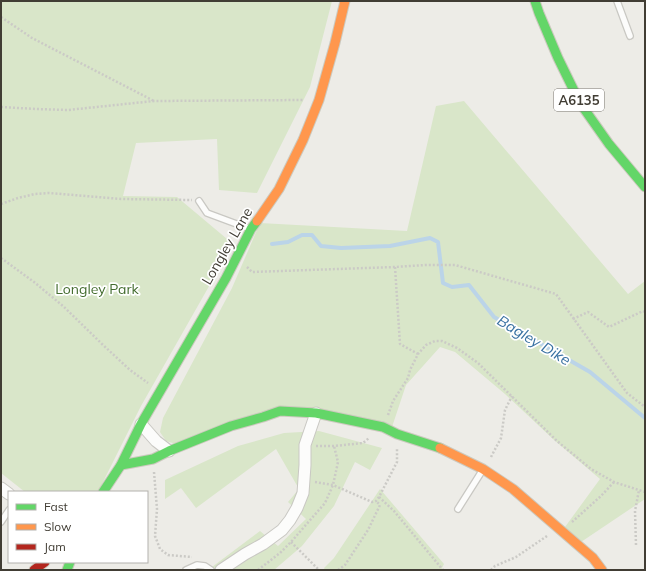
<svg xmlns="http://www.w3.org/2000/svg" width="646" height="571" viewBox="0 0 646 571" font-family="Mulish,sans-serif">
  <style>
    .green { fill: #d9e6c9 }
    .lines { fill: none; stroke-linecap: round; stroke-linejoin: round }
    .stream { stroke: #bbd4e8; stroke-width: 4 }
    .lane-casing { stroke: #c9c8c3; stroke-width: 8 }
    .street-casing { stroke: #c9c8c3; stroke-width: 13 }
    .fast-casing { stroke: #ccc9be; stroke-width: 11 }
    .slow-casing { stroke: #ccc9be; stroke-width: 11 }
    .jam-casing { stroke: #ccc9be; stroke-width: 11 }
    .path { stroke: #cbcac6; stroke-width: 2.5; stroke-dasharray: 2 2; stroke-linecap: butt }
    .lane { stroke: #fcfcfb; stroke-width: 5.5 }
    .street { stroke: #fcfcfb; stroke-width: 11 }
    .fast { stroke: #63d668; stroke-width: 9 }
    .slow { stroke: #ff974d; stroke-width: 9 }
    .jam { stroke: #b3261e; stroke-width: 9 }
    .labels { text-anchor: middle; dominant-baseline: central; stroke-width: 3.5; stroke-linejoin: round; paint-order: stroke }
    .shield { fill: #fff; stroke: #7a7771; stroke-width: 1 }
    .shield-label { font-size: 13px; font-weight: bold; fill: #413d34 }
    .street-label { font-size: 14px; fill: #413d34; stroke: #fff }
    .park-label { font-size: 14px; fill: #436c2e; stroke: #fff }
    .water-label { font-size: 15px; font-style: italic; fill: #3971a2; stroke: #fff }
  </style>
  <rect width="100%" height="100%" fill="#edece7"/>
  <!-- green -->
  <g class="green">
    <path d="M 1,1 L 332,1 L 310,87 L 257,193 L 219,190 L 217,139 L 136,143 L 123,196 L 177,197 L 233,244 L 141,406 L 98,492 L 25,492 L 1,473 Z"/>
    <path d="M 464,101 L 628,294 L 645,281 L 645,499 L 581,542 L 565,527 L 600,479 L 553,439 L 505,394 L 455,352 L 440,347 L 406,385 L 391,430 L 286,411 L 176,444 L 166,441 L 160,432 L 163,418 L 232,288 L 260,223 L 407,231 L 436,106 Z"/>
    <path d="M 319,431 L 382,448 L 370,470 L 355,462 L 334,506 L 302,546 L 274,570 L 208,570 L 260,531 L 278,546 L 306,519 L 288,502 L 299,489 L 276,449 L 196,508 L 181,488 L 165,499 L 165,480 L 238,446 L 284,433 Z"/>
    <path d="M 380,489 L 444,564 L 441,570 L 325,570 L 324,568 L 334,558 Z"/>
  </g>
  <g class="lines">
    <!-- stream -->
    <path class="stream" d="M 272,244 L 288,242 L 302,235 L 312,235 L 321,246 L 341,248 L 390,246 L 430,238 L 438,242 L 443,283 L 452,287 L 469,285 L 494,317 L 590,372 L 645,418"/>
    <defs>
      <g id="lane">
        <path d="M 617,1 L 630,36"/>
        <path d="M 199,201 L 207,213 L 250,229"/>
        <path d="M 458,509 L 482,471"/>
        <path d="M 1,522 L 9,510"/>
        <path d="M 186,570 L 197,565 L 205,566 L 211,570"/>
      </g>
      <g id="street">
        <path d="M 141,424 L 156,441 L 169,451"/>
        <path d="M 1,488 L 9,494"/>
        <path d="M 221,570 L 245,554 L 263,544 L 282,530 L 290,520 L 297,508 L 303,493 L 305,465 L 305,445 L 316,413"/>
      </g>
      <g id="fast">
        <path d="M 535,1 L 539,13 L 558,58 L 580,103 L 609,144 L 645,187"/>
        <path d="M 121,465 L 153,459 L 169,451 L 231,426 L 263,417 L 280,411 L 316,413 L 383,427 L 397,434 L 440,448"/>
        <path d="M 103,492 L 121,465 L 141,424 L 226,278 L 251,229 L 257,221"/>
        <path d="M 67,570 L 70,562"/>
      </g>
      <g id="slow">
        <path d="M 257,221 L 279,189 L 303,140 L 319,100 L 335,43 L 345,1"/>
        <path d="M 440,448 L 483,469 L 513,489 L 593,558 L 602,570"/>
      </g>
      <path id="jam" d="M 34,570 L 45,562"/>
    </defs>
    <!-- lane casing -->
    <use href="#lane" class="lane-casing"/>
    <!-- street casing -->
    <use href="#street" class="street-casing"/>
    <!-- fast casing -->
    <use href="#fast" class="fast-casing"/>
    <!-- slow casing -->
    <use href="#slow" class="slow-casing"/>
    <!-- jam casing -->
    <use href="#jam" class="jam-casing"/>
    <!-- path -->
    <g class="path">
      <path d="M 1,17 L 32,38 L 154,101"/>
      <path d="M 1,107 L 36,109 L 68,110 L 154,101 L 304,100"/>
      <path d="M 1,204 L 18,198 L 35,194 L 49,193 L 121,199 L 192,200"/>
      <path d="M 1,258 L 34,282 L 63,306 L 102,344 L 130,370 L 148,383"/>
      <path d="M 247,267 L 252,272 L 395,267 L 425,265 L 455,265 L 556,294 L 627,393 L 645,407"/>
      <path d="M 395,267 L 400,344 L 418,354"/>
      <path d="M 573,319 L 588,312 L 609,327 L 643,311 L 645,312"/>
      <path d="M 388,415 L 393,401 L 408,378 L 410,370 L 418,354 L 426,345 L 435,341 L 442,341 L 457,348 L 478,363 L 557,441 L 591,469 L 614,482 L 645,492"/>
      <path d="M 316,446 L 334,446 L 363,443 L 369,438"/>
      <path d="M 491,457 L 501,438 L 505,410 L 512,396"/>
      <path d="M 154,472 L 157,509 L 155,536 L 160,549 L 168,555 L 192,557"/>
      <path d="M 315,482 L 333,485 L 372,502 L 376,501 L 379,497 L 397,462 L 397,449"/>
      <path d="M 379,497 L 394,511 L 443,570"/>
      <path d="M 572,522 L 601,496 L 614,482"/>
      <path d="M 291,542 L 319,570"/>
      <path d="M 636,545 L 635,511 L 639,490"/>
      <path d="M 258,570 L 280,553 L 291,542 L 325,503 L 333,485 L 338,462 L 334,446"/>
      <path d="M 338,570 L 345,565 L 368,530 L 380,505 L 376,501"/>
      <path d="M 491,570 L 495,566 L 516,557 L 547,536"/>
    </g>
    <!-- lane -->
    <use href="#lane" class="lane"/>
    <!-- street -->
    <use href="#street" class="street"/>
    <!-- fast -->
    <use href="#fast" class="fast"/>
    <!-- slow -->
    <use href="#slow" class="slow"/>
    <!-- jam -->
    <use href="#jam" class="jam"/>
  </g>
  <g class="labels">
    <!-- shield labels -->
    <rect class="shield" x="554" y="89" width="50" height="22" rx="3"/>
    <g class="shield-label">
      <text x="579" y="100">A6135</text>
    </g>
    <!-- street labels -->
    <g class="street-label">
      <text transform="translate(227 246) rotate(-60)">Longley Lane</text>
    </g>
    <!-- park labels -->
    <g class="park-label">
      <text x="97" y="289">Longley Park</text>
    </g>
    <!-- water labels -->
    <g class="water-label">
      <text transform="translate(534 340) rotate(31)">Bagley Dike</text>
    </g>
  </g>
  <!-- border -->
  <rect width="646" height="571" fill="none" stroke="#413d34" stroke-width="4"/>
  <!-- legend -->
  <rect x="8" y="491" width="140" height="72" fill="#ffffff" stroke="#b3b1ae"/>
  <rect x="16" y="504" width="20" height="6" fill="#63d668" stroke="#b3b1ae"/>
  <text x="44" y="511" font-size="12" fill="#413d34">Fast</text>
  <rect x="16" y="524" width="20" height="6" fill="#ff974d" stroke="#b3b1ae"/>
  <text x="44" y="531" font-size="12" fill="#413d34">Slow</text>
  <rect x="16" y="544" width="20" height="6" fill="#b3261e" stroke="#b3b1ae"/>
  <text x="44" y="551" font-size="12" fill="#413d34">Jam</text>
</svg>
